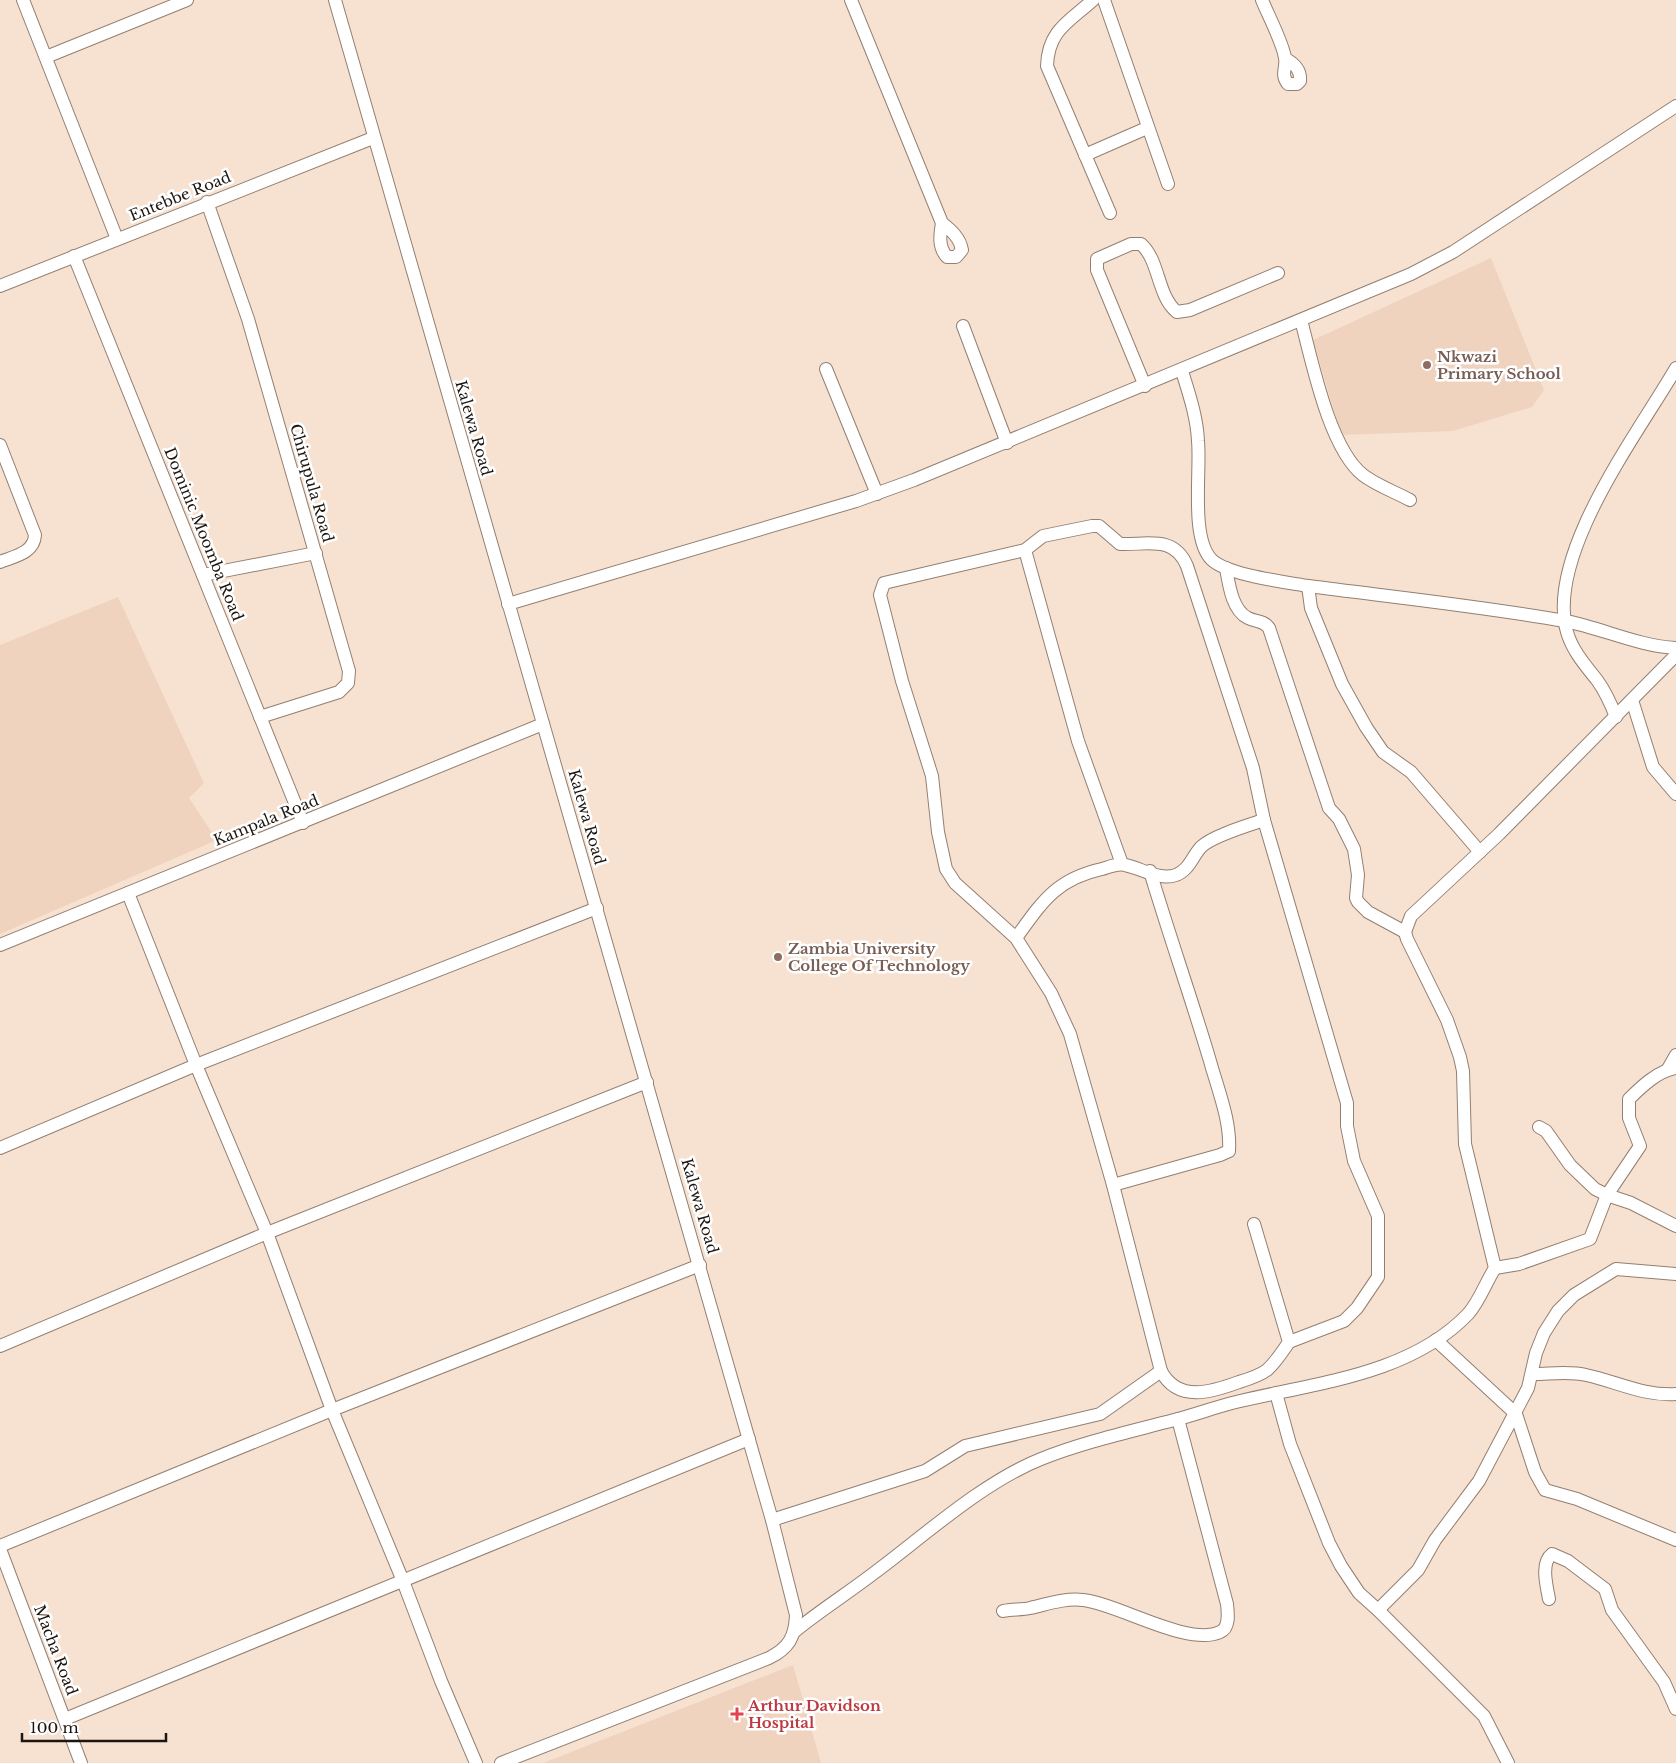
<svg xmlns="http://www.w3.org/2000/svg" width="1676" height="1763" viewBox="0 0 1676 1763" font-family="'Libre Baskerville',serif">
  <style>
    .built { fill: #efd3be }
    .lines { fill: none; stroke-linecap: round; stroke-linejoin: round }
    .minor-casing { stroke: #937f71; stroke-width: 14 }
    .minor { stroke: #fff; stroke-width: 12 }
    .education-dot { fill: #8d6e63; stroke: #fff; stroke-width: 2 }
    .health-dot { fill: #e0444e; stroke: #fff; stroke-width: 2 }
    .labels { text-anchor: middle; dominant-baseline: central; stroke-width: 5; stroke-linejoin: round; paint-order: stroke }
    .street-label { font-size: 15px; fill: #1d1610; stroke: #fff }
    .education-label { font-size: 15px; font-weight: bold; fill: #785e54; stroke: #fff; text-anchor: start }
    .health-label { font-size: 15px; font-weight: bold; fill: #be3a42; stroke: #fff; text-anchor: start }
  </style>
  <rect width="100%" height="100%" fill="#f7e2d1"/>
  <!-- built -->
  <g class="built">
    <path d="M 1491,258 L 1544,390 L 1532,407 L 1453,431 L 1341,435 L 1313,340 Z"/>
    <path d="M 118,597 L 204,783 L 189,798 L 217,840 L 0,934 L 0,645 Z"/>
    <path d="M 793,1665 L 821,1763 L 543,1763 Z"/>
  </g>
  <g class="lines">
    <defs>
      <g id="minor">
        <path d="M 23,0 L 117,239"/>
        <path d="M 335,0 L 772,1520 L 796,1615 C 795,1637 789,1648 769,1658 L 501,1763"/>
        <path d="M 851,0 L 942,223 C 951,230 960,238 962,250 L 956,257 L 947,257 C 938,247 940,235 942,223"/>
        <path d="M 1093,0 C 1070,21 1048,30 1047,66 L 1110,213"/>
        <path d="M 1104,0 L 1168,184"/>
        <path d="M 1262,0 C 1268,15 1283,43 1285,58 C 1287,68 1280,74 1288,84 L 1297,84 L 1300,81 C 1301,70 1295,64 1286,59"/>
        <path d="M 46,57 L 187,0"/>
        <path d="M 1085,155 L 1147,128"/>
        <path d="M 207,202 L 248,319 L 349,671 L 348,683 L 339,692 L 260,717"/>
        <path d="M 74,256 L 303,823"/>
        <path d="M 0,286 L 373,138"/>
        <path d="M 1301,320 C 1312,361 1329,448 1363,475 C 1376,485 1395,492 1410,500"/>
        <path d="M 963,326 L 1007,443"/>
        <path d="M 826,369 L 877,494"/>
        <path d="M 1182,371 C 1189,394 1197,417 1198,441 C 1201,471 1190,539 1212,560 C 1228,575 1285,582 1308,586 C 1393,597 1480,606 1565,621 C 1602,628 1638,646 1676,648"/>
        <path d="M 1145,386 L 1097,270 L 1097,259 L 1131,244 L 1141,244 C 1160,261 1157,296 1177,312 L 1190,310 L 1278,273"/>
        <path d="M 0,445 L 35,535 C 34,553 15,556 0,562"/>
        <path d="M 1025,550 L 1078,741 L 1122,864"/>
        <path d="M 1226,568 C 1229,585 1232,610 1248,618 C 1256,622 1263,620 1269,628 L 1329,808 L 1339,819 L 1354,849 L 1358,875 L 1356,898 L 1358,902 L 1368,912 L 1405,932"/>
        <path d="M 203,575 L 316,553"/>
        <path d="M 1308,586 L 1311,608 L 1342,684 L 1366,727 L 1383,752 L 1411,772 L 1480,852"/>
        <path d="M 508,604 L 856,501 L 914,480 L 1411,274 L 1453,252 L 1676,106"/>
        <path d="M 1632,700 L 1653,767 L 1676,794"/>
        <path d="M 1616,717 C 1611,704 1605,691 1597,680 C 1585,665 1572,650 1567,632 C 1545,555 1639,432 1676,368"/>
        <path d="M 1264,820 L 1347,1103 L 1347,1126 L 1354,1161 L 1378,1216 L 1378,1277 L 1357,1308 L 1344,1321 L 1289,1342"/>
        <path d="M 128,893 L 196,1065 L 267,1233 L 332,1410 L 403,1581 L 441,1681 L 476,1763"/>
        <path d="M 0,945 L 543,724"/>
        <path d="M 1668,1069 L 1676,1055"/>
        <path d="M 1539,1127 L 1546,1131 L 1570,1165 L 1595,1189 L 1607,1195 L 1640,1146 L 1629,1118 L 1629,1099 C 1642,1086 1658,1071 1676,1068"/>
        <path d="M 0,1148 L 196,1065 L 597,908"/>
        <path d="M 1113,1185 L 1220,1155 L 1229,1151 C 1231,1121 1218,1090 1210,1061 C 1191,997 1169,935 1150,871"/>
        <path d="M 1495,1268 L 1519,1264 L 1590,1239 L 1607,1195 L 1631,1203 L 1676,1226"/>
        <path d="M 1436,1340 L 1516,1414 L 1535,1472 L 1545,1490 L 1577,1499 L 1676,1540"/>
        <path d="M 0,1346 L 267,1233 L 647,1082"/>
        <path d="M 1161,1371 C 1178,1403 1212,1392 1239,1382 C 1249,1379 1259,1376 1267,1370 C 1276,1362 1282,1352 1289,1342 L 1254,1224"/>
        <path d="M 1533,1374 C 1550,1374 1570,1371 1586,1375 C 1618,1382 1643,1396 1676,1394"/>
        <path d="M 1276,1393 L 1290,1444 L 1329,1543 L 1341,1566 L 1359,1593 L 1378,1610 L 1484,1716 L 1508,1763"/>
        <path d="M 772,1520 L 925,1471 L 965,1446 L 1100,1414 L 1161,1371 L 1113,1185 L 1070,1034 L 1051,993 L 1016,938 L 955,883 L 946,869 L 938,832 L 932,776 L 902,681 L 880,595 L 884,583 L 1025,550 L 1043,536 L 1092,526 L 1099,526 L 1120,544 C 1148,545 1174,535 1187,566 L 1253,768 L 1264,820 C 1249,825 1212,836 1201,847 C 1192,857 1189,870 1176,875 C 1159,881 1141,868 1125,865 C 1118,863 1109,867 1102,869 C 1056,879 1042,902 1016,938"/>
        <path d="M 0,1546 L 332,1410 L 700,1265"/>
        <path d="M 0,1549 L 81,1763"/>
        <path d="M 1549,1599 C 1547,1587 1540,1563 1552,1554 L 1568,1561 L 1605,1589 L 1612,1610 L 1664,1682 L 1676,1709"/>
        <path d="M 1378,1610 L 1418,1570 L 1435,1540 L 1479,1481 L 1528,1388 L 1536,1353 L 1544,1333 L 1558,1311 L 1574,1295 L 1616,1269 L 1676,1274"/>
        <path d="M 1003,1611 C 1012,1609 1022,1610 1030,1608 C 1048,1604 1064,1598 1083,1600 C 1119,1604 1188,1647 1220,1632 C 1230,1628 1228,1613 1227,1604 L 1178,1419"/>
        <path d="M 795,1631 C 821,1610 848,1593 874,1573 C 925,1535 983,1482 1041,1459 C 1084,1442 1129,1432 1174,1420 C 1195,1415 1215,1407 1236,1402 C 1314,1383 1410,1375 1468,1314 C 1479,1302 1486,1282 1495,1268 L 1465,1144 L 1463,1071 L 1460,1057 L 1447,1020 L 1407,939 L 1405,932 L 1411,916 L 1499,834 L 1676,655"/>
        <path d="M 65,1719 L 749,1439"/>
      </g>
    </defs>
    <!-- minor casing -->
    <use href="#minor" class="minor-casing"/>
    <!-- minor -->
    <use href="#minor" class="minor"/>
  </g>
  <!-- markers -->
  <g class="education-dot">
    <circle cx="1427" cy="365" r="5"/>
    <circle cx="778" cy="957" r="5"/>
  </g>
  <path class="health-dot" d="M734.5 1706.5h5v5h5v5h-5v5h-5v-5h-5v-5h5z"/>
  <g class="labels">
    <!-- street labels -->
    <g class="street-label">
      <text transform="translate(180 196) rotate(-22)">Entebbe Road</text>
      <text transform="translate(474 428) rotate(74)">Kalewa Road</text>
      <text transform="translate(312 483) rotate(74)">Chirupula Road</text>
      <text transform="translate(204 534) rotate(68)">Dominic Moomba Road</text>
      <text transform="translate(587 817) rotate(74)">Kalewa Road</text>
      <text transform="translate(266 820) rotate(-22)">Kampala Road</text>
      <text transform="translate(700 1206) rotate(74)">Kalewa Road</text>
      <text transform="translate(56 1650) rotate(69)">Macha Road</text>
    </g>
    <!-- education labels -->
    <g class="education-label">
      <text x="1437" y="356">Nkwazi<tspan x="1437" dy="17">Primary School</tspan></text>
      <text x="788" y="948">Zambia University<tspan x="788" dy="17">College Of Technology</tspan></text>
    </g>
    <!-- health labels -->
    <g class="health-label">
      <text x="748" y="1705">Arthur Davidson<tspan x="748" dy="17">Hospital</tspan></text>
    </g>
  </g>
  <!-- scale -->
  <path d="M22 1733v8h144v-8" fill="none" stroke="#1d1610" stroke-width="2.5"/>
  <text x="30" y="1733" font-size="15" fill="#1d1610" stroke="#ffffff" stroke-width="4" paint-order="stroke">100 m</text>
</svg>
